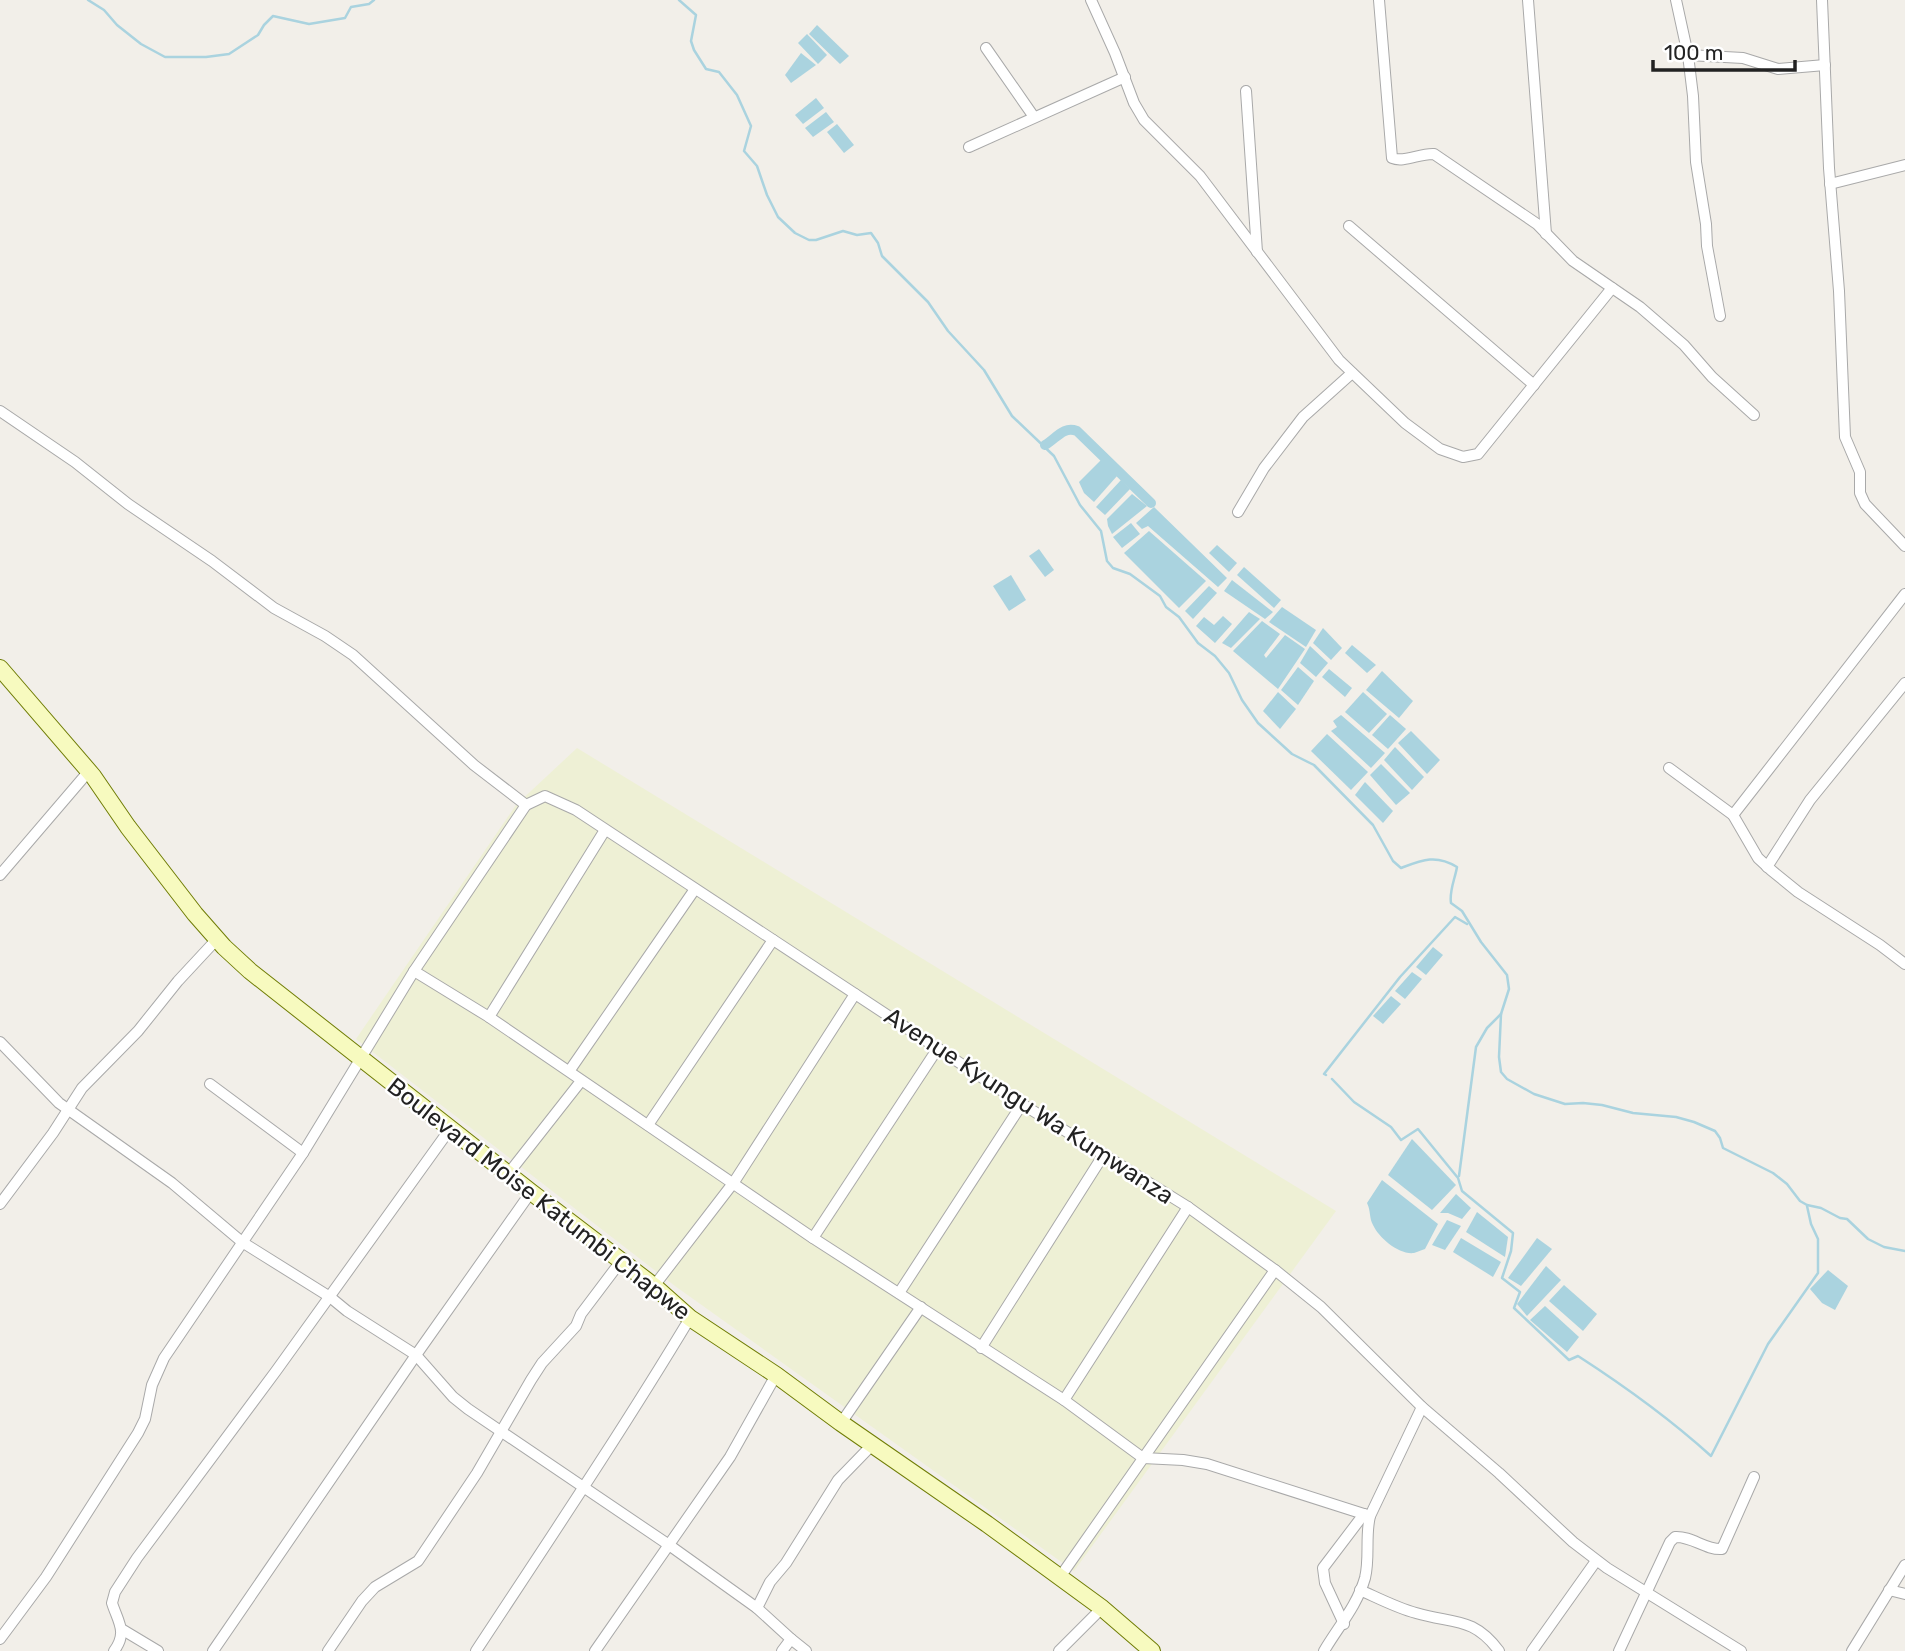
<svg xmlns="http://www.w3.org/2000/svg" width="1905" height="1651" viewBox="0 0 1905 1651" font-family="Rubik,sans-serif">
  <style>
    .farmland { fill: #eef0d5 }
    .water { fill: #aad3df }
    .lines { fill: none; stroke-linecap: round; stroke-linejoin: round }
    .stream { stroke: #aad3df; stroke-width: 2.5 }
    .canal { stroke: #aad3df; stroke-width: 10 }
    .street-casing { stroke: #a9a9a9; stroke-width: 12 }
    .secondary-casing { stroke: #707d05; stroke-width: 18 }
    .street { stroke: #fff; stroke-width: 10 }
    .secondary { stroke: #f7fabf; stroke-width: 16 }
    .labels { text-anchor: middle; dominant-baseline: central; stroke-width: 5; stroke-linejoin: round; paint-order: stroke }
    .street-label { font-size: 24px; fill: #222; stroke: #fff }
  </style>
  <rect width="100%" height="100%" fill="#f2efe9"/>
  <!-- farmland -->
  <path class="farmland" d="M 577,748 L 1336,1211 L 1074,1571 L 675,1286 L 356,1039 L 516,805 Z"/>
  <!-- water -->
  <g class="water">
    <path d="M 817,25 L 849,56 L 840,64 L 809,34 Z"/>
    <path d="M 807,34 L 827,55 L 818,64 L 798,43 Z"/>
    <path d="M 801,53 L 816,65 L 791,83 L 785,75 Z"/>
    <path d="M 816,98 L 824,108 L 803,124 L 795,115 Z"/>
    <path d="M 826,112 L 834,122 L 813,137 L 805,128 Z"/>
    <path d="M 837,124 L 854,145 L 844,153 L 827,132 Z"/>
    <path d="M 1101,460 L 1117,476 L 1094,502 L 1084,493 L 1079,482 Z"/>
    <path d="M 1121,480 L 1130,489 L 1105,515 L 1096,507 Z"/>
    <path d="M 1132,494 L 1147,506 L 1112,534 L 1108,526 L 1107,519 Z"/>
    <path d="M 1154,507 L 1227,578 L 1218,587 L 1148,526 L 1142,529 L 1136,523 Z"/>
    <path d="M 1131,523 L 1140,534 L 1122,548 L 1113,537 Z"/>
    <path d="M 1149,531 L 1206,581 L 1179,608 L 1124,553 Z"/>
    <path d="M 1217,545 L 1237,563 L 1229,572 L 1209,553 Z"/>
    <path d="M 1039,549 L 1054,570 L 1045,577 L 1029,556 Z"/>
    <path d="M 1244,567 L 1281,600 L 1274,608 L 1237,575 Z"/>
    <path d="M 1011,575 L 1026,600 L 1009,611 L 993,586 Z"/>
    <path d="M 1232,580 L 1273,612 L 1265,619 L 1224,591 Z"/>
    <path d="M 1209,586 L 1217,593 L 1193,619 L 1185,611 Z"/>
    <path d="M 1282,607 L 1316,630 L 1306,647 L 1269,622 Z"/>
    <path d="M 1249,612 L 1260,619 L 1231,648 L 1222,643 Z"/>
    <path d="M 1223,616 L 1232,624 L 1215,643 L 1196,626 L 1204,617 L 1214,625 Z"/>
    <path d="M 1262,621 L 1280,634 L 1264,655 L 1266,658 L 1285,635 L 1305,649 L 1278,689 L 1233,651 Z"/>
    <path d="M 1323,628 L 1342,648 L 1331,660 L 1313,643 Z"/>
    <path d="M 1352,645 L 1376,665 L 1367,673 L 1345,653 Z"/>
    <path d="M 1310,646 L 1328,663 L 1316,677 L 1300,663 Z"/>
    <path d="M 1298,667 L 1314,681 L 1298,705 L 1281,690 Z"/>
    <path d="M 1329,669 L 1352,688 L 1345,697 L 1322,677 Z"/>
    <path d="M 1382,671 L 1413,701 L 1399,718 L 1366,690 Z"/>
    <path d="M 1278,692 L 1296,709 L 1280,729 L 1263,711 Z"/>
    <path d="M 1363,692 L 1387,714 L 1369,733 L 1345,712 Z"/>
    <path d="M 1341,715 L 1385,753 L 1371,768 L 1331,731 L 1337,727 L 1333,721 Z"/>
    <path d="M 1390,715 L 1406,729 L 1388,749 L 1372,735 Z"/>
    <path d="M 1411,731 L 1440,760 L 1427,774 L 1398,743 Z"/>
    <path d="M 1327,734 L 1368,772 L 1351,790 L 1311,751 Z"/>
    <path d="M 1395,747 L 1424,777 L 1412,790 L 1384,760 Z"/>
    <path d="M 1381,764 L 1410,793 L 1396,805 L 1370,775 Z"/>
    <path d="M 1365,782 L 1393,811 L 1383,823 L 1355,795 Z"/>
    <path d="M 1433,947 L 1443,955 L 1426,975 L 1416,967 Z"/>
    <path d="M 1412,972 L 1422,979 L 1405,999 L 1395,991 Z"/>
    <path d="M 1391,996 L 1401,1004 L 1383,1024 L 1373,1016 Z"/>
    <path d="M 1412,1139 L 1456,1185 L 1432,1210 L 1388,1175 Z"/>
    <path d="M 1382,1180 L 1438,1224 L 1425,1249 C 1421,1250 1418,1252 1414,1253 C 1399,1255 1379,1238 1373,1225 C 1369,1218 1371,1211 1367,1203 Z"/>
    <path d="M 1456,1194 L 1471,1208 L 1462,1219 L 1448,1213 L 1440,1213 Z"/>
    <path d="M 1477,1212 L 1508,1237 L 1505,1257 L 1466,1232 Z"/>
    <path d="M 1447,1220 L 1461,1226 L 1445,1250 L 1432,1245 Z"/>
    <path d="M 1461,1238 L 1501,1262 L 1493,1277 L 1453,1252 Z"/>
    <path d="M 1537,1238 L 1552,1249 L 1521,1286 L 1508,1278 Z"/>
    <path d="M 1546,1266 L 1561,1280 L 1527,1316 L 1517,1304 Z"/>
    <path d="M 1828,1270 L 1848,1286 L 1835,1310 L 1822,1303 L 1810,1289 Z"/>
    <path d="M 1564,1285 L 1597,1314 L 1583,1331 L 1549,1301 Z"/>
    <path d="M 1545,1306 L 1579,1337 L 1567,1352 L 1530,1320 Z"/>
  </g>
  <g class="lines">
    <!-- stream -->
    <g class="stream">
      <path d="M 88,0 L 104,10 L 117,25 L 141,44 L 165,57 L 206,57 L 229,54 L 258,35 L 264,25 L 273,16 L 309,24 L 345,18 L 351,7 L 369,4 L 374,0"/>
      <path d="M 679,0 L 696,15 L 691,41 L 694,50 L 706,69 L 719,72 L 737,95 L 751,126 L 744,151 L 757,166 L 767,195 L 778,217 L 795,233 L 809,240 L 816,240 L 843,231 L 857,235 L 871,233 L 878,243 L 882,256 L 928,302 L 948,331 L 984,370 L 1012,416 L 1054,456 L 1080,505 L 1101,531 L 1107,561 L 1113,568 L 1130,574 L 1160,596 L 1166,607 L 1179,617 L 1198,643 L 1215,656 L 1229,673 L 1242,700 L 1258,723 L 1292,754 L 1314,765 L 1373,825 L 1393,861 L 1401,868 C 1422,860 1436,854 1457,867 C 1455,879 1449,891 1451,903 L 1462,911 L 1481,942 L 1507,975 L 1509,989 L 1501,1014 L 1499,1057 L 1501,1072 L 1507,1079 L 1534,1094 L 1565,1104 L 1583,1103 L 1602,1105 L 1633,1113 L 1676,1117 L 1694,1122 L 1715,1131 L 1720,1138 L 1723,1148 L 1773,1173 L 1787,1184 L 1800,1201 L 1807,1205 L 1821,1208 L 1840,1218 L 1847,1219 L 1868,1239 L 1884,1247 L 1905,1251"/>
      <path d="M 1326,1075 L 1324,1074 L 1400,977 L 1455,917 L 1467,924"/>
      <path d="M 1332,1079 L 1354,1102 L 1391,1127 L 1401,1140 L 1418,1129 L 1458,1178 L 1462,1191 L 1513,1233 L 1511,1251 L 1502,1278 L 1520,1292 L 1514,1308 L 1569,1360 L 1578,1356 C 1626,1387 1668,1417 1711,1456 L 1768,1344 L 1818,1273 L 1818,1239 L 1811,1224 L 1807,1206"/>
      <path d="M 1459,1176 L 1476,1047 L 1487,1028 L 1501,1014"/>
    </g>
    <!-- canal -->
    <path class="canal" d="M 1045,445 C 1057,438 1063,426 1077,431 L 1151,503"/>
    <defs>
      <g id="street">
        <path d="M 1091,0 L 1115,53 L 1134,103 L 1144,120 L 1200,176 L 1339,360 L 1405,423 L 1440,449 L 1463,457 L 1478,454 L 1612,288"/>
        <path d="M 1379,0 L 1392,158 C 1404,163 1420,153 1434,154 L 1537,224 L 1573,261 L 1640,307 L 1684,345 L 1712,377 L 1754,415"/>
        <path d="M 1528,0 L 1546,234"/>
        <path d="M 1676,0 L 1688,55 L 1743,58 L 1778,69 L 1825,65"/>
        <path d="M 1822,0 L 1829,168 L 1839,291 L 1845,437 L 1860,472 L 1860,493 L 1865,504 L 1905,546"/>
        <path d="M 986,48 L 1034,117"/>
        <path d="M 1688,55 L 1693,96 L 1696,162 L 1706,224 L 1707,246 L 1720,316"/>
        <path d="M 1246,91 L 1257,252"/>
        <path d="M 969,147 L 1125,77"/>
        <path d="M 1830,184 L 1905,165"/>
        <path d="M 1349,226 L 1534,385"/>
        <path d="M 0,411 L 75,462 L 128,504 L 212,561 L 274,608 L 325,636 L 353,655 L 474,765 L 526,805"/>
        <path d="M 1238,512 L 1264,468 L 1303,417 L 1352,373"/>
        <path d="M 1669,768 L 1733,815 L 1758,858 L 1771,870 L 1798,892 L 1880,945 L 1905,964"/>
        <path d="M 1733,815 L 1905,594"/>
        <path d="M 1767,867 L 1810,800 L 1905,683"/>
        <path d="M 0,875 L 89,771"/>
        <path d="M 414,971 L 489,1017 L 813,1238 L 1064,1400 L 1143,1458 L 1183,1460 L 1207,1464 L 1370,1516"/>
        <path d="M 489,1017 L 605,830"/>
        <path d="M 0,1042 L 59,1103 L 172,1183 L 242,1242 L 330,1297 L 347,1311 L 416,1355 L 453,1397 L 468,1409 L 669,1545 L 757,1608"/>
        <path d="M 570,1070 L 695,889"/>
        <path d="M 210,1084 L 303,1153"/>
        <path d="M 648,1125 L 773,940"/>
        <path d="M 508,1174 L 581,1081"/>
        <path d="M 0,1204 L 53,1133 L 82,1088 L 138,1031 L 178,981 L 217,939"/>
        <path d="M 813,1238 L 938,1048"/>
        <path d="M 654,1286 L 734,1182 L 855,994"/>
        <path d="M 899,1293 L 1022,1104"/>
        <path d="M 981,1348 L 1104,1154"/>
        <path d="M 1064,1400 L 1188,1207"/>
        <path d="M 841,1423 L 921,1307"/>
        <path d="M 1060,1577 L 1275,1270"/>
        <path d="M 1360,1590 C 1378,1598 1397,1608 1416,1613 C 1453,1624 1473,1616 1499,1651"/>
        <path d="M 1889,1590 L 1905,1594"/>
        <path d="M 1344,1624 L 1325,1583 L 1323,1568 L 1364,1514"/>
        <path d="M 123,1630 L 158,1651"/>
        <path d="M 0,1639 L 46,1577 L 138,1433 L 145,1419 L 152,1385 L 164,1358 L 303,1153 L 414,971 L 526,805 L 545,796 L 576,810 L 1022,1104 L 1188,1207 L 1275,1270 L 1321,1307 L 1422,1407 L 1499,1473 L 1573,1542 L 1607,1568 L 1741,1651"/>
        <path d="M 791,1639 L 806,1651"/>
        <path d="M 114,1651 C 128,1632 118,1622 112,1603 L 115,1592 L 137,1558 L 276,1371 L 450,1129"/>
        <path d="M 213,1651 L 416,1355 L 531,1192"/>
        <path d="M 328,1651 L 362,1601 L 375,1587 L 418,1561 L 477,1473 L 531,1380 L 542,1363 L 576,1326 L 581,1314 L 621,1261"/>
        <path d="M 476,1651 C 549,1540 622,1431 690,1318"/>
        <path d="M 595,1651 L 730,1457 L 776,1375"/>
        <path d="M 782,1651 L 791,1639 L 757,1608 L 770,1582 L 786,1563 L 838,1480 L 872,1445"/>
        <path d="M 1059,1651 L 1102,1608"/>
        <path d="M 1324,1651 C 1338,1627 1357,1606 1365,1578 C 1370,1558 1365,1536 1370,1516 L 1422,1407"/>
        <path d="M 1532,1651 L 1596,1561"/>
        <path d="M 1619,1651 L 1670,1542 L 1675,1537 C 1692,1536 1705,1550 1722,1549 L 1754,1477"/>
        <path d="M 1852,1651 L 1905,1565"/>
      </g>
      <path id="secondary" d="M 0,668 L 93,776 L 128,827 L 195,914 L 224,947 L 250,971 L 531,1192 L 654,1286 L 690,1318 L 776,1375 L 841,1423 L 987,1524 L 1102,1608 L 1152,1651"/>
    </defs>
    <!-- street casing -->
    <use href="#street" class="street-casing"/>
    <!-- secondary casing -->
    <use href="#secondary" class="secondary-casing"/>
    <!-- street -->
    <use href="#street" class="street"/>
    <!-- secondary -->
    <use href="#secondary" class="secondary"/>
  </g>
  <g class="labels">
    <!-- street labels -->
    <g class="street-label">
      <text transform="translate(1029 1106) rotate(33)">Avenue Kyungu Wa Kumwanza</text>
      <text transform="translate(539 1199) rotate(38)">Boulevard Moise Katumbi Chapwe</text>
    </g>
  </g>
  <!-- scale -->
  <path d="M1653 60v10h142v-10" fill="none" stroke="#222222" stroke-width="3.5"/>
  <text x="1664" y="60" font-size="21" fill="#222222" stroke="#ffffff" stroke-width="5" paint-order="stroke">100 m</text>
</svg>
